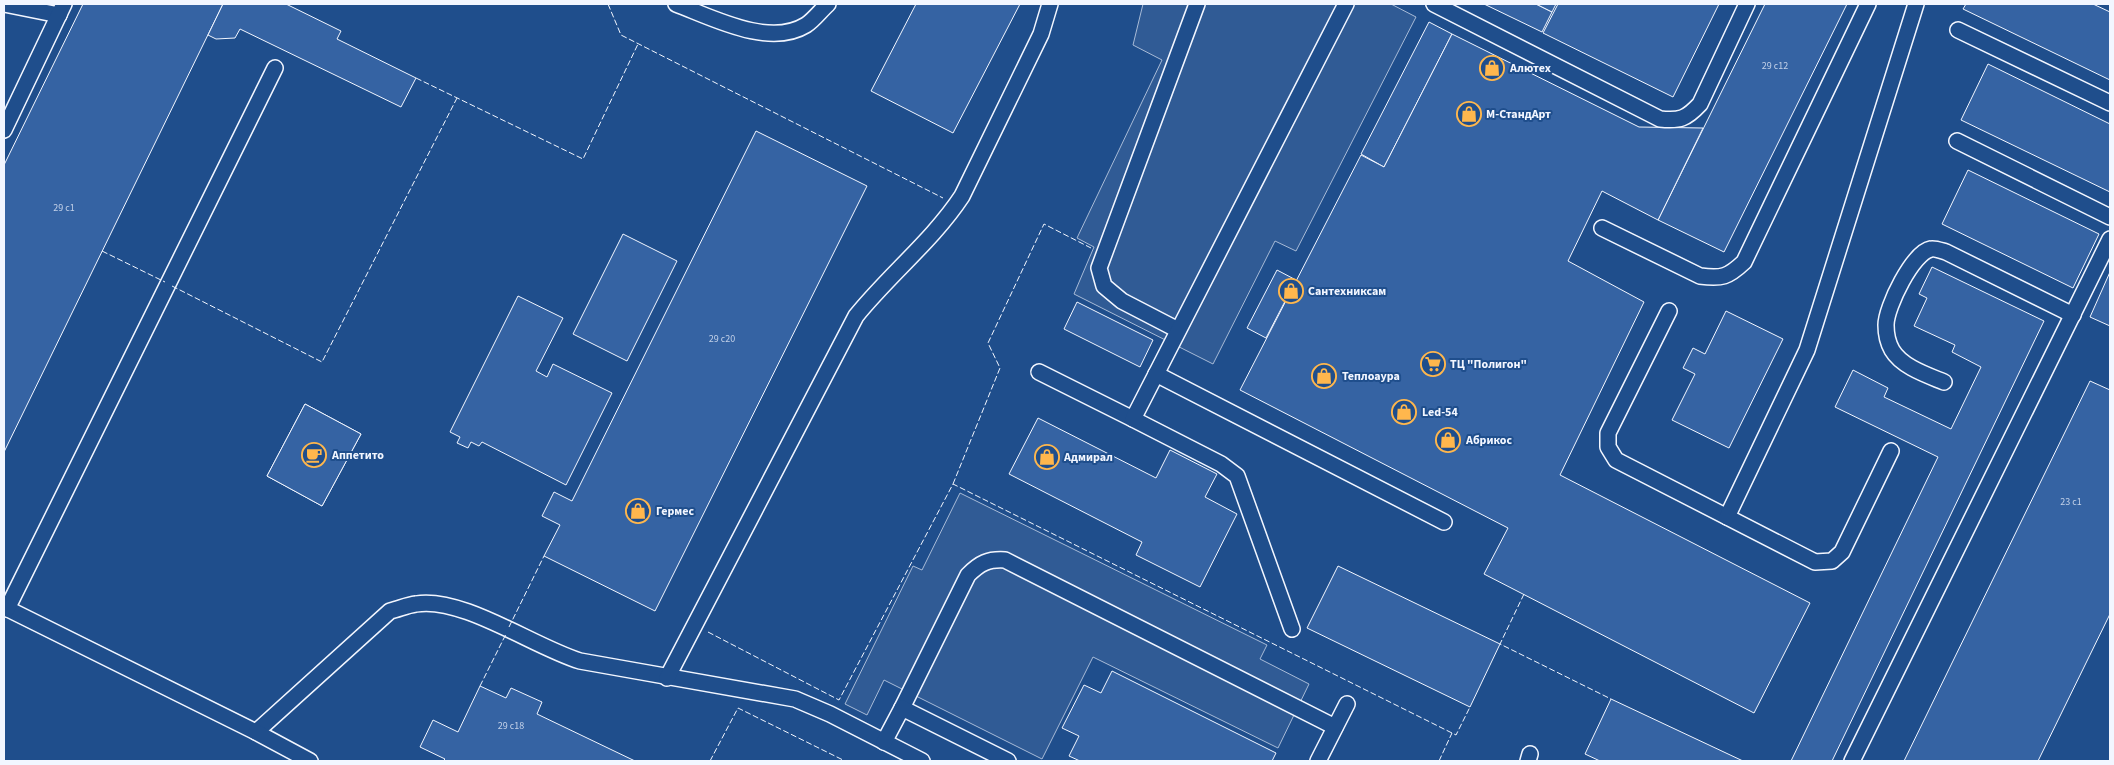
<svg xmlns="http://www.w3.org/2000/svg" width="2114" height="765" viewBox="0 0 2114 765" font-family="'Source Sans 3',sans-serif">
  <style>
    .built { fill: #305b95; stroke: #a8bbd7 }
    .building { fill: #3563a3; stroke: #f2f6ff }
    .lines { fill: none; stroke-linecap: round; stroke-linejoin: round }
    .service-casing { stroke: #f2f6ff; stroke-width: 18 }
    .service { stroke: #1f4e8c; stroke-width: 15 }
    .fence { stroke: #f2f6ff; stroke-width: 1; stroke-dasharray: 6 2.5; stroke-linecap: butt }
    .labels { text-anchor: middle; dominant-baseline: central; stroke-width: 4; stroke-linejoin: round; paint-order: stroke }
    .number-label { font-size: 10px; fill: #c3d1e8 }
    .poi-label { font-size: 12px; font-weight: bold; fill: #f2f6ff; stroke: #1f4e8c; text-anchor: start }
  </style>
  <rect width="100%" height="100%" fill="#1f4e8c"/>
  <!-- built -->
  <g class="built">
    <path d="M 1143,4 L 1391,4 L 1416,17 L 1296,251 L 1275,241 L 1213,364 L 1074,294 L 1094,247 L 1077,238 L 1162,60 L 1133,45 Z"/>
    <path d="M 960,493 L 1267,645 L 1260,659 L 1309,684 L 1278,748 L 1093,657 L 1042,759 L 884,680 L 867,715 L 845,704 L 913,566 L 922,570 Z"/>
  </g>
  <!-- building -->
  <g class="building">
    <path d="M 83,4 L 223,4 L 4,452 L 4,165 Z"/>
    <path d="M 223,4 L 286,4 L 341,31 L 337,39 L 416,78 L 401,107 L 240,29 L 235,38 L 216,39 L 208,35 Z"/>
    <path d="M 916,4 L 1020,4 L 953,133 L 871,91 Z"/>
    <path d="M 1484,4 L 1536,4 L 1552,12 L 1542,32 Z"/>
    <path d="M 1536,4 L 1556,4 L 1552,12 Z"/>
    <path d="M 1558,4 L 1719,4 L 1673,97 L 1543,33 Z"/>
    <path d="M 1765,4 L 1847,4 L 1724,252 L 1658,220 Z"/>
    <path d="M 1966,4 L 2093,4 L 2110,12 L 2110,80 L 1963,9 Z"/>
    <path d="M 1429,22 L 1452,34 L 1384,167 L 1361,154 Z"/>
    <path d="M 1452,34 L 1639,127 L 1703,128 L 1658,220 L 1602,191 L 1568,261 L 1644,302 L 1560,475 L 1810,603 L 1754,713 L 1484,574 L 1508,528 L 1240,390 L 1361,155 L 1384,167 Z"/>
    <path d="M 1988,64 L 2110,124 L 2110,192 L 1961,120 Z"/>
    <path d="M 756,131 L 867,186 L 655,611 L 544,556 L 560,525 L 542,516 L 554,492 L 572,501 Z"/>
    <path d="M 1968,170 L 2099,234 L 2073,288 L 1942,224 Z"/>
    <path d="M 623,234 L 677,261 L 627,361 L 573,334 Z"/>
    <path d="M 1932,267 L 2044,321 L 1832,761 L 1791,761 L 1938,457 L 1835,407 L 1853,370 L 1888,388 L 1884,397 L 1951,429 L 1981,367 L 1952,352 L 1955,345 L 1914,326 L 1927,298 L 1919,294 Z"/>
    <path d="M 1277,270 L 1296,280 L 1266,338 L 1247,328 Z"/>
    <path d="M 2110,272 L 2110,326 L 2090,317 Z"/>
    <path d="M 518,296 L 563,318 L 536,371 L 547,377 L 553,364 L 612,393 L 566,485 L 482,442 L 479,446 L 471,442 L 468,448 L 457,443 L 460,437 L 450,432 Z"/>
    <path d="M 1077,302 L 1153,340 L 1140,367 L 1064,329 Z"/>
    <path d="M 1726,311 L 1783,339 L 1729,448 L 1672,420 L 1695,374 L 1683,368 L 1693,348 L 1705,354 Z"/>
    <path d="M 2090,381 L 2110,390 L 2110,614 L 2038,761 L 1904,761 Z"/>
    <path d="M 305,404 L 361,434 L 322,506 L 267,476 Z"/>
    <path d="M 305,404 L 361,434 L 322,506 L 267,476 Z"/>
    <path d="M 1038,418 L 1156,478 L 1170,450 L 1217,474 L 1205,497 L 1237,514 L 1200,587 L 1136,555 L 1142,542 L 1009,474 Z"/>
    <path d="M 1338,566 L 1500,644 L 1470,707 L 1307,628 Z"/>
    <path d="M 1112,671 L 1276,753 L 1272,761 L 1080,761 L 1069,756 L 1079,736 L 1062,728 L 1084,685 L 1101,693 Z"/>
    <path d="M 480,686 L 506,698 L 511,688 L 542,702 L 537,714 L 635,761 L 443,761 L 445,759 L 420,747 L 433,720 L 458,732 Z"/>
    <path d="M 1611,699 L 1743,761 L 1600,761 L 1585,754 Z"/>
  </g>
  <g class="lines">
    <defs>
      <g id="service">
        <path d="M 4,4 L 59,15"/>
        <path d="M 676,4 C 711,17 769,48 806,25 C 814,20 821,10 828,4"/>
        <path d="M 1434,4 L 1660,119 C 1680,121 1686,119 1700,104 L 1747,4"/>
        <path d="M 1958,30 L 2110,103"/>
        <path d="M 4,130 L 64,4"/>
        <path d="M 1957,141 L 2110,217"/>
        <path d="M 1602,228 L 1700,276 C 1722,279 1728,277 1744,262 L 1868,4"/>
        <path d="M 1669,311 L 1608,433 L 1608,447 L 1616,460 L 1815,562 L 1832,561 L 1842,552 L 1891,451"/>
        <path d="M 1178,330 L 1122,301 L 1104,286 L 1099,268 L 1197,4"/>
        <path d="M 1039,372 L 1133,419"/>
        <path d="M 1156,374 L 1444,522"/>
        <path d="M 1944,382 C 1927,375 1902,367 1892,350 C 1888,343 1886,333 1886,325 C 1886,307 1913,252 1931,249 C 1935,248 1942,251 1946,252 L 2073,315"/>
        <path d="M 1727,517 L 1807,350 L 1916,4"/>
        <path d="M 4,607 L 256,732 L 390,611 C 399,609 407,605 416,604 C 462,596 534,647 580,661 L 795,699 L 830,714 L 922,761"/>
        <path d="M 7,609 L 275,68"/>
        <path d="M 1292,629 L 1237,476 L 1221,464 L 1133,419 L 1346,4"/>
        <path d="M 667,678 L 856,316 C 889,275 933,240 962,196 L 1041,34 L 1050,4"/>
        <path d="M 902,708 L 968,575 C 980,563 988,559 1005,560 L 1335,727"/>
        <path d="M 256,732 L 310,761"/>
        <path d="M 884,742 L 902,708 L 1008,761"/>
        <path d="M 1318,761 L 1347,704"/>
        <path d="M 1528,761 L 1530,754"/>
        <path d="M 1852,761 L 2110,239"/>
      </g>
    </defs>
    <!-- service casing -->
    <use href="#service" class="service-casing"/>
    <!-- service -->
    <use href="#service" class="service"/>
    <!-- fence -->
    <g class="fence">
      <path d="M 608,4 L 621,35 L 943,198"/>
      <path d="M 416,78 L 583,159 L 638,44"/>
      <path d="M 102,251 L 165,282"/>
      <path d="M 172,286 L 322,362 L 457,98"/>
      <path d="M 953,484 L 1000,368 L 988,343 L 1044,224 L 1091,248"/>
      <path d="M 1524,594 L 1500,644 L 1611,699"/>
      <path d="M 509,627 L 544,556"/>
      <path d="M 708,632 L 839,700 L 953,484 L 1456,735 L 1470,707"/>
      <path d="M 480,686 L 506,634"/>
      <path d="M 710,761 L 738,708 L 845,761"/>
      <path d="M 1439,761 L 1452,733"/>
    </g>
  </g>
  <!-- icons -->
  <defs>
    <symbol id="shop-ring" viewBox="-11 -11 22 22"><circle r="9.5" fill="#1f4e8c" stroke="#ffb74d" stroke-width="1.5"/><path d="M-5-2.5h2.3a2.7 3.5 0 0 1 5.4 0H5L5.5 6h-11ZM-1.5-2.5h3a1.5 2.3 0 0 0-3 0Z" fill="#ffb74d"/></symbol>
    <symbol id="supermarket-ring" viewBox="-11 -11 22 22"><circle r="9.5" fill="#1f4e8c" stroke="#ffb74d" stroke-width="1.5"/><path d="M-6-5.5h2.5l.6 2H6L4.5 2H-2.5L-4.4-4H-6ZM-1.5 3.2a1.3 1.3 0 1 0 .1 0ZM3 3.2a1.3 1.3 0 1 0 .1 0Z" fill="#ffb74d"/></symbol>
    <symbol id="cafe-ring" viewBox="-11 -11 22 22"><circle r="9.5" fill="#1f4e8c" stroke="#ffb74d" stroke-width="1.5"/><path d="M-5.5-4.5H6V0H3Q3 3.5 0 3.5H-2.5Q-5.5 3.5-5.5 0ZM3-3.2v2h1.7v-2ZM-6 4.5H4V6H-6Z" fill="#ffb74d"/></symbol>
  </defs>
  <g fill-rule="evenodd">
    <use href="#shop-ring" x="1478" y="54" width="28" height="28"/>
    <use href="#shop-ring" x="1455" y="100" width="28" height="28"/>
    <use href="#shop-ring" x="1277" y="277" width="28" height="28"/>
    <use href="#supermarket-ring" x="1419" y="350" width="28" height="28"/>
    <use href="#shop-ring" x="1310" y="362" width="28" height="28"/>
    <use href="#shop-ring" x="1390" y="398" width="28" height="28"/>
    <use href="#shop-ring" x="1434" y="426" width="28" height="28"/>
    <use href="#cafe-ring" x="300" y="441" width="28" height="28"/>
    <use href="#shop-ring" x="1033" y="443" width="28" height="28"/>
    <use href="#shop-ring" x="624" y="497" width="28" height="28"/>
  </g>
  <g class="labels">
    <!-- number labels -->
    <g class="number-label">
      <text x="1775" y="66">29 с12</text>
      <text x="64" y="208">29 с1</text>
      <text x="722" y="339">29 с20</text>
      <text x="2071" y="502">23 с1</text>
      <text x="511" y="726">29 с18</text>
    </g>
    <!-- poi labels -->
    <g class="poi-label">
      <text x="1510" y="68">Алютех</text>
      <text x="1486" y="114">М-СтандАрт</text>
      <text x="1308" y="291">Сантехниксам</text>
      <text x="1450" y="364">ТЦ "Полигон"</text>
      <text x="1342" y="376">Теплоаура</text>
      <text x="1422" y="412">Led-54</text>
      <text x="1466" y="440">Абрикос</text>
      <text x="332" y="455">Аппетито</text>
      <text x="1064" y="457">Адмирал</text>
      <text x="656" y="511">Гермес</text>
    </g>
  </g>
  <!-- border -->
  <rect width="2114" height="765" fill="none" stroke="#f2f6ff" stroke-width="10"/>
</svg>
